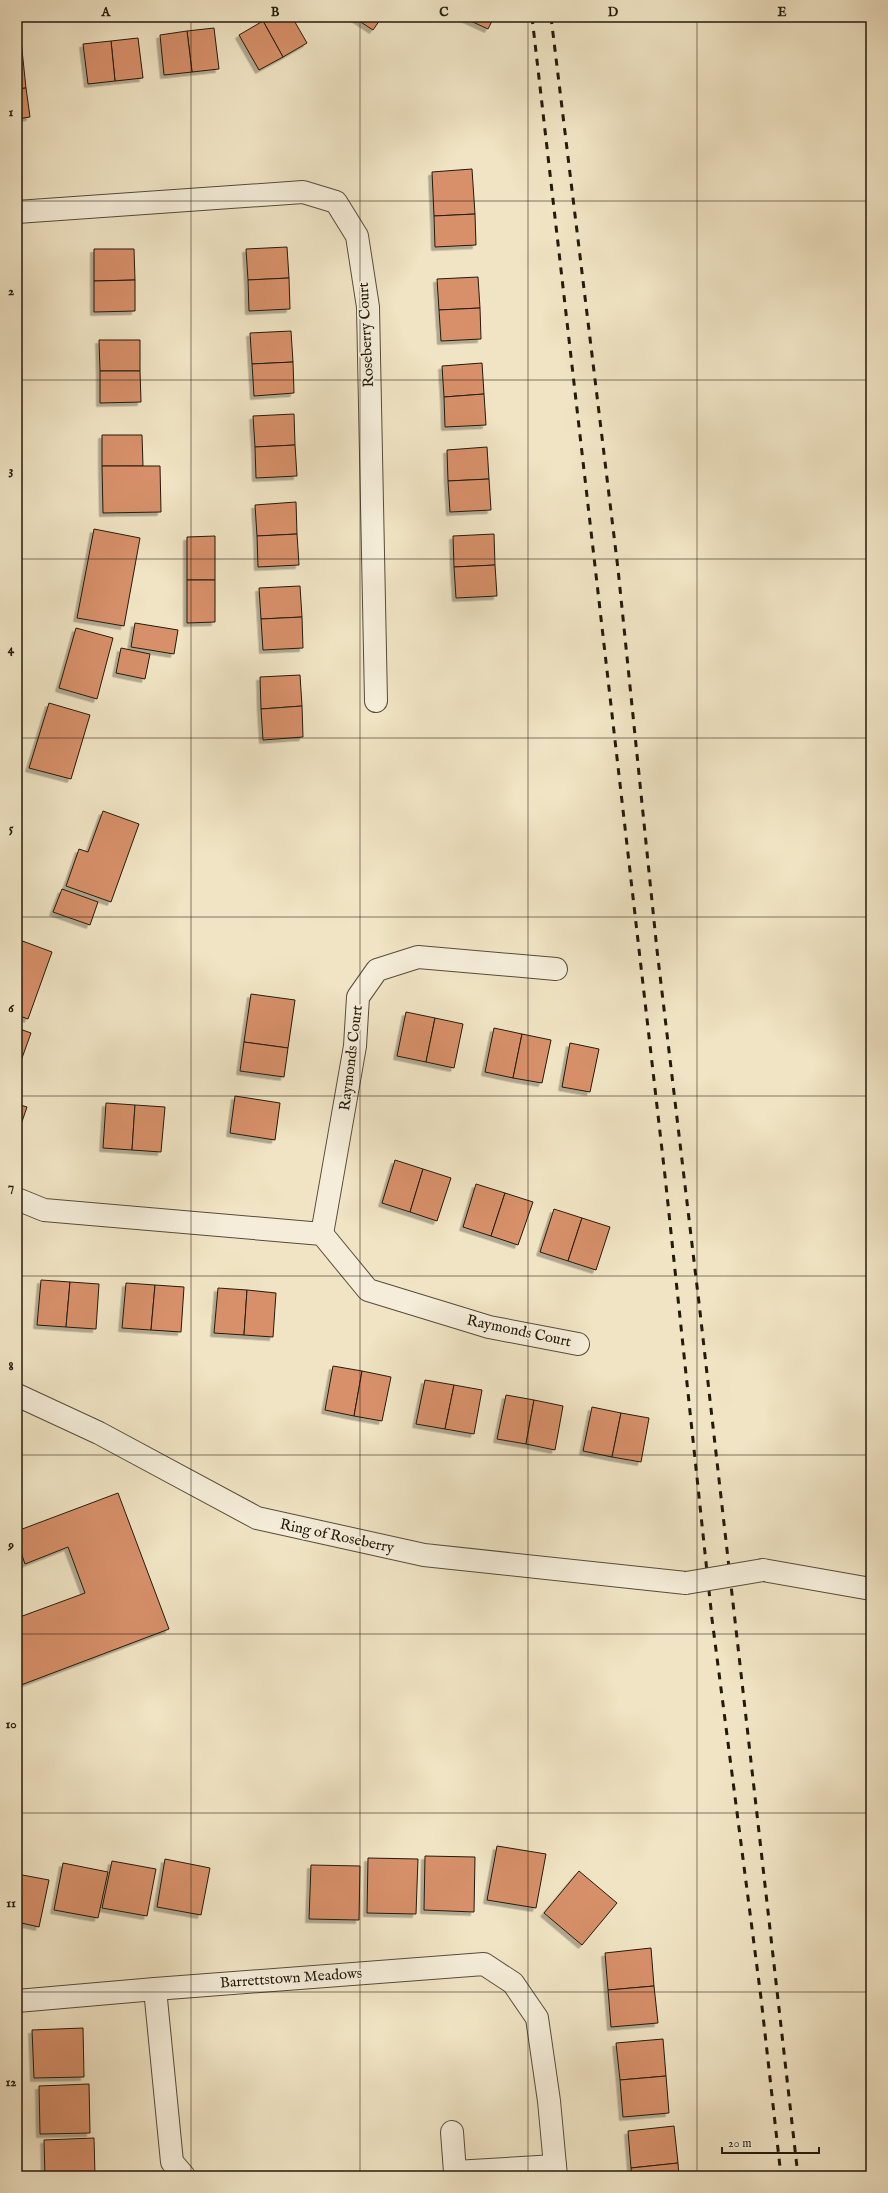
<svg xmlns="http://www.w3.org/2000/svg" width="888" height="2193" viewBox="0 0 888 2193" font-family="'IM FELL English',serif">
  <style>
    .building { fill: #d7906a; stroke: #241a0c; filter: url(#shadow) }
    .lines { fill: none; stroke-linecap: round; stroke-linejoin: round }
    .minor-casing { stroke: #574c3a; stroke-width: 24 }
    .minor { stroke: #f5edd9; stroke-width: 22 }
    .rail { stroke: #241a0c; stroke-width: 3; stroke-dasharray: 7 7; stroke-linecap: butt }
    .minor-bridge-casing { stroke: #574c3a; stroke-width: 24; stroke-linecap: butt }
    .minor-bridge { stroke: #f5edd9; stroke-width: 22 }
    .grid { fill: none; stroke: #241a0c; stroke-width: 1; stroke-opacity: 0.55 }
    .labels { text-anchor: middle; dominant-baseline: central; stroke-width: 3.5; stroke-linejoin: round; paint-order: stroke }
    .street-label { font-size: 15px; fill: #241a0c; stroke: #f5edd9 }
    .neatline { fill: none; stroke: #241a0c; stroke-width: 1.5 }
    .grid-label { font-size: 13px; text-anchor: middle; font-weight: bold; fill: #241a0c }
  </style>
  <defs>
    <filter id="shadow"><feDropShadow dx="-3.5" dy="3.5" stdDeviation="0" flood-color="#0004"/></filter>
  </defs>
  <rect width="100%" height="100%" fill="#f0e4c4"/>
  <filter id="stains"><feTurbulence type="fractalNoise" baseFrequency=".005" numOctaves="4"/><feColorMatrix values="0 0 0 0 .2 0 0 0 0 .09 0 0 0 0 .02 0 0 0 .5 -.17"/></filter>
  <radialGradient id="worn" r=".72"><stop offset=".6" stop-color="#630" stop-opacity="0"/><stop offset="1" stop-color="#630" stop-opacity=".3"/></radialGradient>
  <!-- building -->
  <g class="building">
    <path d="M 271,17 L 292,17 L 307,43 L 283,57 L 263,21 Z"/>
    <path d="M 353,17 L 382,17 L 373,30 Z"/>
    <path d="M 462,17 L 494,17 L 488,29 Z"/>
    <path d="M 263,21 L 283,57 L 259,70 L 239,35 Z"/>
    <path d="M 214,28 L 219,69 L 192,72 L 187,31 Z"/>
    <path d="M 20,31 L 26,88 L 17,89 L 17,32 Z"/>
    <path d="M 187,31 L 192,72 L 164,75 L 160,35 Z"/>
    <path d="M 138,38 L 143,78 L 115,81 L 111,41 Z"/>
    <path d="M 111,41 L 115,81 L 88,84 L 83,44 Z"/>
    <path d="M 26,88 L 30,117 L 17,119 L 17,89 Z"/>
    <path d="M 472,169 L 475,214 L 434,216 L 432,172 Z"/>
    <path d="M 475,214 L 476,245 L 435,247 L 434,216 Z"/>
    <path d="M 287,247 L 289,278 L 248,280 L 246,249 Z"/>
    <path d="M 94,249 L 134,249 L 135,280 L 94,281 Z"/>
    <path d="M 478,277 L 480,308 L 439,310 L 437,279 Z"/>
    <path d="M 289,278 L 290,309 L 249,311 L 248,280 Z"/>
    <path d="M 135,280 L 135,311 L 94,312 L 94,281 Z"/>
    <path d="M 480,308 L 481,339 L 441,341 L 439,310 Z"/>
    <path d="M 291,331 L 293,362 L 252,364 L 250,333 Z"/>
    <path d="M 99,340 L 140,340 L 140,371 L 100,371 Z"/>
    <path d="M 293,362 L 294,393 L 254,396 L 252,364 Z"/>
    <path d="M 482,363 L 484,394 L 444,397 L 442,366 Z"/>
    <path d="M 100,371 L 140,371 L 141,402 L 100,403 Z"/>
    <path d="M 484,394 L 486,425 L 445,427 L 444,397 Z"/>
    <path d="M 294,414 L 295,445 L 255,447 L 253,416 Z"/>
    <path d="M 102,435 L 142,435 L 143,466 L 102,466 Z"/>
    <path d="M 295,445 L 297,476 L 256,478 L 255,447 Z"/>
    <path d="M 487,447 L 489,479 L 448,481 L 447,450 Z"/>
    <path d="M 102,466 L 160,466 L 161,512 L 103,513 Z"/>
    <path d="M 489,479 L 491,510 L 450,512 L 448,481 Z"/>
    <path d="M 296,502 L 297,534 L 257,536 L 255,505 Z"/>
    <path d="M 94,529 L 140,538 L 124,626 L 77,618 Z"/>
    <path d="M 297,534 L 299,565 L 258,567 L 257,536 Z"/>
    <path d="M 494,534 L 495,565 L 454,567 L 453,536 Z"/>
    <path d="M 215,536 L 215,580 L 187,580 L 187,537 Z"/>
    <path d="M 495,565 L 497,596 L 456,598 L 454,567 Z"/>
    <path d="M 187,580 L 215,580 L 215,622 L 187,623 Z"/>
    <path d="M 300,586 L 302,617 L 261,619 L 259,588 Z"/>
    <path d="M 302,617 L 303,648 L 263,650 L 261,619 Z"/>
    <path d="M 135,623 L 178,630 L 174,654 L 131,647 Z"/>
    <path d="M 76,628 L 113,638 L 97,699 L 59,688 Z"/>
    <path d="M 121,648 L 150,654 L 145,679 L 116,673 Z"/>
    <path d="M 300,675 L 302,706 L 261,709 L 260,677 Z"/>
    <path d="M 49,703 L 90,715 L 71,779 L 29,768 Z"/>
    <path d="M 302,706 L 303,737 L 263,740 L 261,709 Z"/>
    <path d="M 103,811 L 139,824 L 111,902 L 66,886 L 79,849 L 88,852 Z"/>
    <path d="M 62,889 L 98,902 L 90,925 L 53,912 Z"/>
    <path d="M 17,939 L 52,952 L 28,1019 L 17,1015 Z"/>
    <path d="M 251,994 L 295,1000 L 288,1048 L 244,1042 Z"/>
    <path d="M 406,1012 L 435,1018 L 426,1062 L 397,1056 Z"/>
    <path d="M 435,1018 L 463,1024 L 454,1068 L 426,1062 Z"/>
    <path d="M 17,1028 L 31,1033 L 17,1072 Z"/>
    <path d="M 494,1028 L 522,1034 L 513,1078 L 485,1072 Z"/>
    <path d="M 522,1034 L 551,1040 L 542,1083 L 513,1078 Z"/>
    <path d="M 244,1042 L 288,1048 L 284,1077 L 240,1071 Z"/>
    <path d="M 570,1043 L 599,1049 L 590,1092 L 562,1087 Z"/>
    <path d="M 235,1096 L 280,1103 L 275,1140 L 230,1133 Z"/>
    <path d="M 106,1103 L 135,1105 L 132,1150 L 103,1148 Z"/>
    <path d="M 17,1104 L 27,1107 L 17,1136 Z"/>
    <path d="M 135,1105 L 165,1107 L 161,1152 L 132,1150 Z"/>
    <path d="M 395,1160 L 423,1169 L 410,1212 L 382,1203 Z"/>
    <path d="M 423,1169 L 451,1178 L 437,1221 L 410,1212 Z"/>
    <path d="M 476,1184 L 505,1193 L 491,1236 L 463,1227 Z"/>
    <path d="M 505,1193 L 533,1202 L 518,1245 L 491,1236 Z"/>
    <path d="M 554,1209 L 582,1218 L 568,1261 L 540,1252 Z"/>
    <path d="M 582,1218 L 610,1227 L 596,1270 L 568,1261 Z"/>
    <path d="M 41,1280 L 70,1282 L 66,1327 L 37,1325 Z"/>
    <path d="M 70,1282 L 99,1284 L 96,1329 L 66,1327 Z"/>
    <path d="M 126,1283 L 155,1285 L 151,1330 L 122,1328 Z"/>
    <path d="M 155,1285 L 184,1287 L 181,1332 L 151,1330 Z"/>
    <path d="M 218,1288 L 247,1290 L 244,1335 L 214,1333 Z"/>
    <path d="M 247,1290 L 276,1293 L 273,1337 L 244,1335 Z"/>
    <path d="M 333,1366 L 362,1371 L 354,1416 L 325,1410 Z"/>
    <path d="M 362,1371 L 391,1377 L 382,1421 L 354,1416 Z"/>
    <path d="M 425,1380 L 454,1385 L 445,1429 L 416,1424 Z"/>
    <path d="M 454,1385 L 482,1390 L 474,1434 L 445,1429 Z"/>
    <path d="M 506,1395 L 534,1400 L 526,1444 L 497,1439 Z"/>
    <path d="M 534,1400 L 563,1406 L 555,1450 L 526,1444 Z"/>
    <path d="M 592,1407 L 621,1413 L 612,1457 L 583,1451 Z"/>
    <path d="M 621,1413 L 649,1418 L 641,1462 L 612,1457 Z"/>
    <path d="M 118,1493 L 169,1629 L 21,1685 L 17,1674 L 17,1618 L 85,1593 L 68,1547 L 25,1564 L 17,1541 L 17,1531 Z"/>
    <path d="M 497,1846 L 546,1854 L 536,1908 L 487,1900 Z"/>
    <path d="M 425,1856 L 475,1857 L 474,1912 L 424,1910 Z"/>
    <path d="M 368,1858 L 418,1859 L 416,1914 L 367,1913 Z"/>
    <path d="M 165,1859 L 210,1868 L 201,1915 L 157,1907 Z"/>
    <path d="M 112,1861 L 156,1869 L 147,1916 L 102,1908 Z"/>
    <path d="M 63,1863 L 108,1872 L 98,1918 L 54,1910 Z"/>
    <path d="M 311,1865 L 360,1866 L 359,1920 L 309,1919 Z"/>
    <path d="M 579,1871 L 617,1903 L 582,1945 L 544,1913 Z"/>
    <path d="M 17,1874 L 49,1880 L 39,1927 L 17,1922 Z"/>
    <path d="M 651,1948 L 654,1986 L 608,1990 L 605,1953 Z"/>
    <path d="M 654,1986 L 658,2023 L 611,2027 L 608,1990 Z"/>
    <path d="M 83,2028 L 84,2077 L 34,2078 L 32,2030 Z"/>
    <path d="M 663,2039 L 666,2076 L 620,2080 L 616,2043 Z"/>
    <path d="M 666,2076 L 669,2113 L 623,2117 L 620,2080 Z"/>
    <path d="M 89,2084 L 90,2133 L 40,2134 L 39,2086 Z"/>
    <path d="M 674,2126 L 678,2163 L 631,2168 L 628,2131 Z"/>
    <path d="M 94,2138 L 95,2176 L 45,2176 L 44,2140 Z"/>
    <path d="M 678,2163 L 679,2176 L 632,2176 L 631,2168 Z"/>
  </g>
  <g class="lines">
    <defs>
      <g id="minor">
        <path d="M 17,212 L 303,192 L 336,202 L 357,236 L 368,307 L 376,701"/>
        <path d="M 17,1199 L 44,1210 L 322,1234 L 368,1290 L 489,1327 L 578,1344"/>
        <path d="M 322,1234 L 355,1046 L 358,997 L 377,970 L 418,957 L 556,969"/>
        <path d="M 17,1395 L 99,1433 L 257,1518 L 424,1555 L 686,1583"/>
        <path d="M 763,1570 L 871,1589"/>
        <path d="M 155,1989 L 172,2162 L 184,2176"/>
        <path d="M 17,2001 L 155,1989 L 484,1964 L 513,1983 L 537,2018 L 549,2101 L 556,2176"/>
        <path d="M 452,2132 L 455,2172 L 555,2166"/>
      </g>
    </defs>
    <!-- minor casing -->
    <use href="#minor" class="minor-casing"/>
    <!-- minor -->
    <use href="#minor" class="minor"/>
    <!-- rail -->
    <g class="rail">
      <path d="M 532,17 L 665,1176 L 712,1619 L 761,1998 L 781,2176"/>
      <path d="M 551,17 L 618,569 L 657,950 L 699,1303 L 798,2176"/>
    </g>
    <defs>
      <path id="minor-bridge" d="M 686,1583 L 763,1570"/>
    </defs>
    <!-- minor-bridge casing -->
    <use href="#minor-bridge" class="minor-bridge-casing"/>
    <!-- minor-bridge -->
    <use href="#minor-bridge" class="minor-bridge"/>
  </g>
  <!-- grid -->
  <path class="grid" d="M 191,17 L 191,2176M 360,17 L 360,2176M 528,17 L 528,2176M 697,17 L 697,2176M 17,201 L 871,201M 17,380 L 871,380M 17,559 L 871,559M 17,738 L 871,738M 17,917 L 871,917M 17,1096 L 871,1096M 17,1276 L 871,1276M 17,1455 L 871,1455M 17,1634 L 871,1634M 17,1813 L 871,1813M 17,1992 L 871,1992"/>
  <g class="labels">
    <!-- street labels -->
    <g class="street-label">
      <text transform="translate(366 335) rotate(-93)">Roseberry Court</text>
      <text transform="translate(351 1058) rotate(-83)">Raymonds Court</text>
      <text transform="translate(519 1331) rotate(12)">Raymonds Court</text>
      <text transform="translate(337 1536) rotate(12)">Ring of Roseberry</text>
      <text transform="translate(291 1978) rotate(-4)">Barrettstown Meadows</text>
    </g>
  </g>
  <!-- margin -->
  <rect width="888" height="2193" fill="none" stroke="#f0e4c4" stroke-width="44"/>
  <!-- scale -->
  <path d="M722 2147v6h97v-6" fill="none" stroke="#241a0c" stroke-width="2"/>
  <text x="728" y="2147" font-size="12" fill="#241a0c" stroke="#f5edd9" stroke-width="3" paint-order="stroke">20 m</text>
  <rect x="22" y="22" width="844" height="2149" class="neatline"/>
  <g class="grid-label">
    <text x="106" y="16">A</text>
    <text x="275" y="16">B</text>
    <text x="444" y="16">C</text>
    <text x="613" y="16">D</text>
    <text x="782" y="16">E</text>
    <text x="11" y="116">1</text>
    <text x="11" y="295">2</text>
    <text x="11" y="474">3</text>
    <text x="11" y="653">4</text>
    <text x="11" y="832">5</text>
    <text x="11" y="1012">6</text>
    <text x="11" y="1191">7</text>
    <text x="11" y="1370">8</text>
    <text x="11" y="1549">9</text>
    <text x="11" y="1728">10</text>
    <text x="11" y="1907">11</text>
    <text x="11" y="2086">12</text>
  </g>
  <rect width="100%" height="100%" filter="url(#stains)"/>
  <rect width="100%" height="100%" fill="url(#worn)"/>
</svg>
